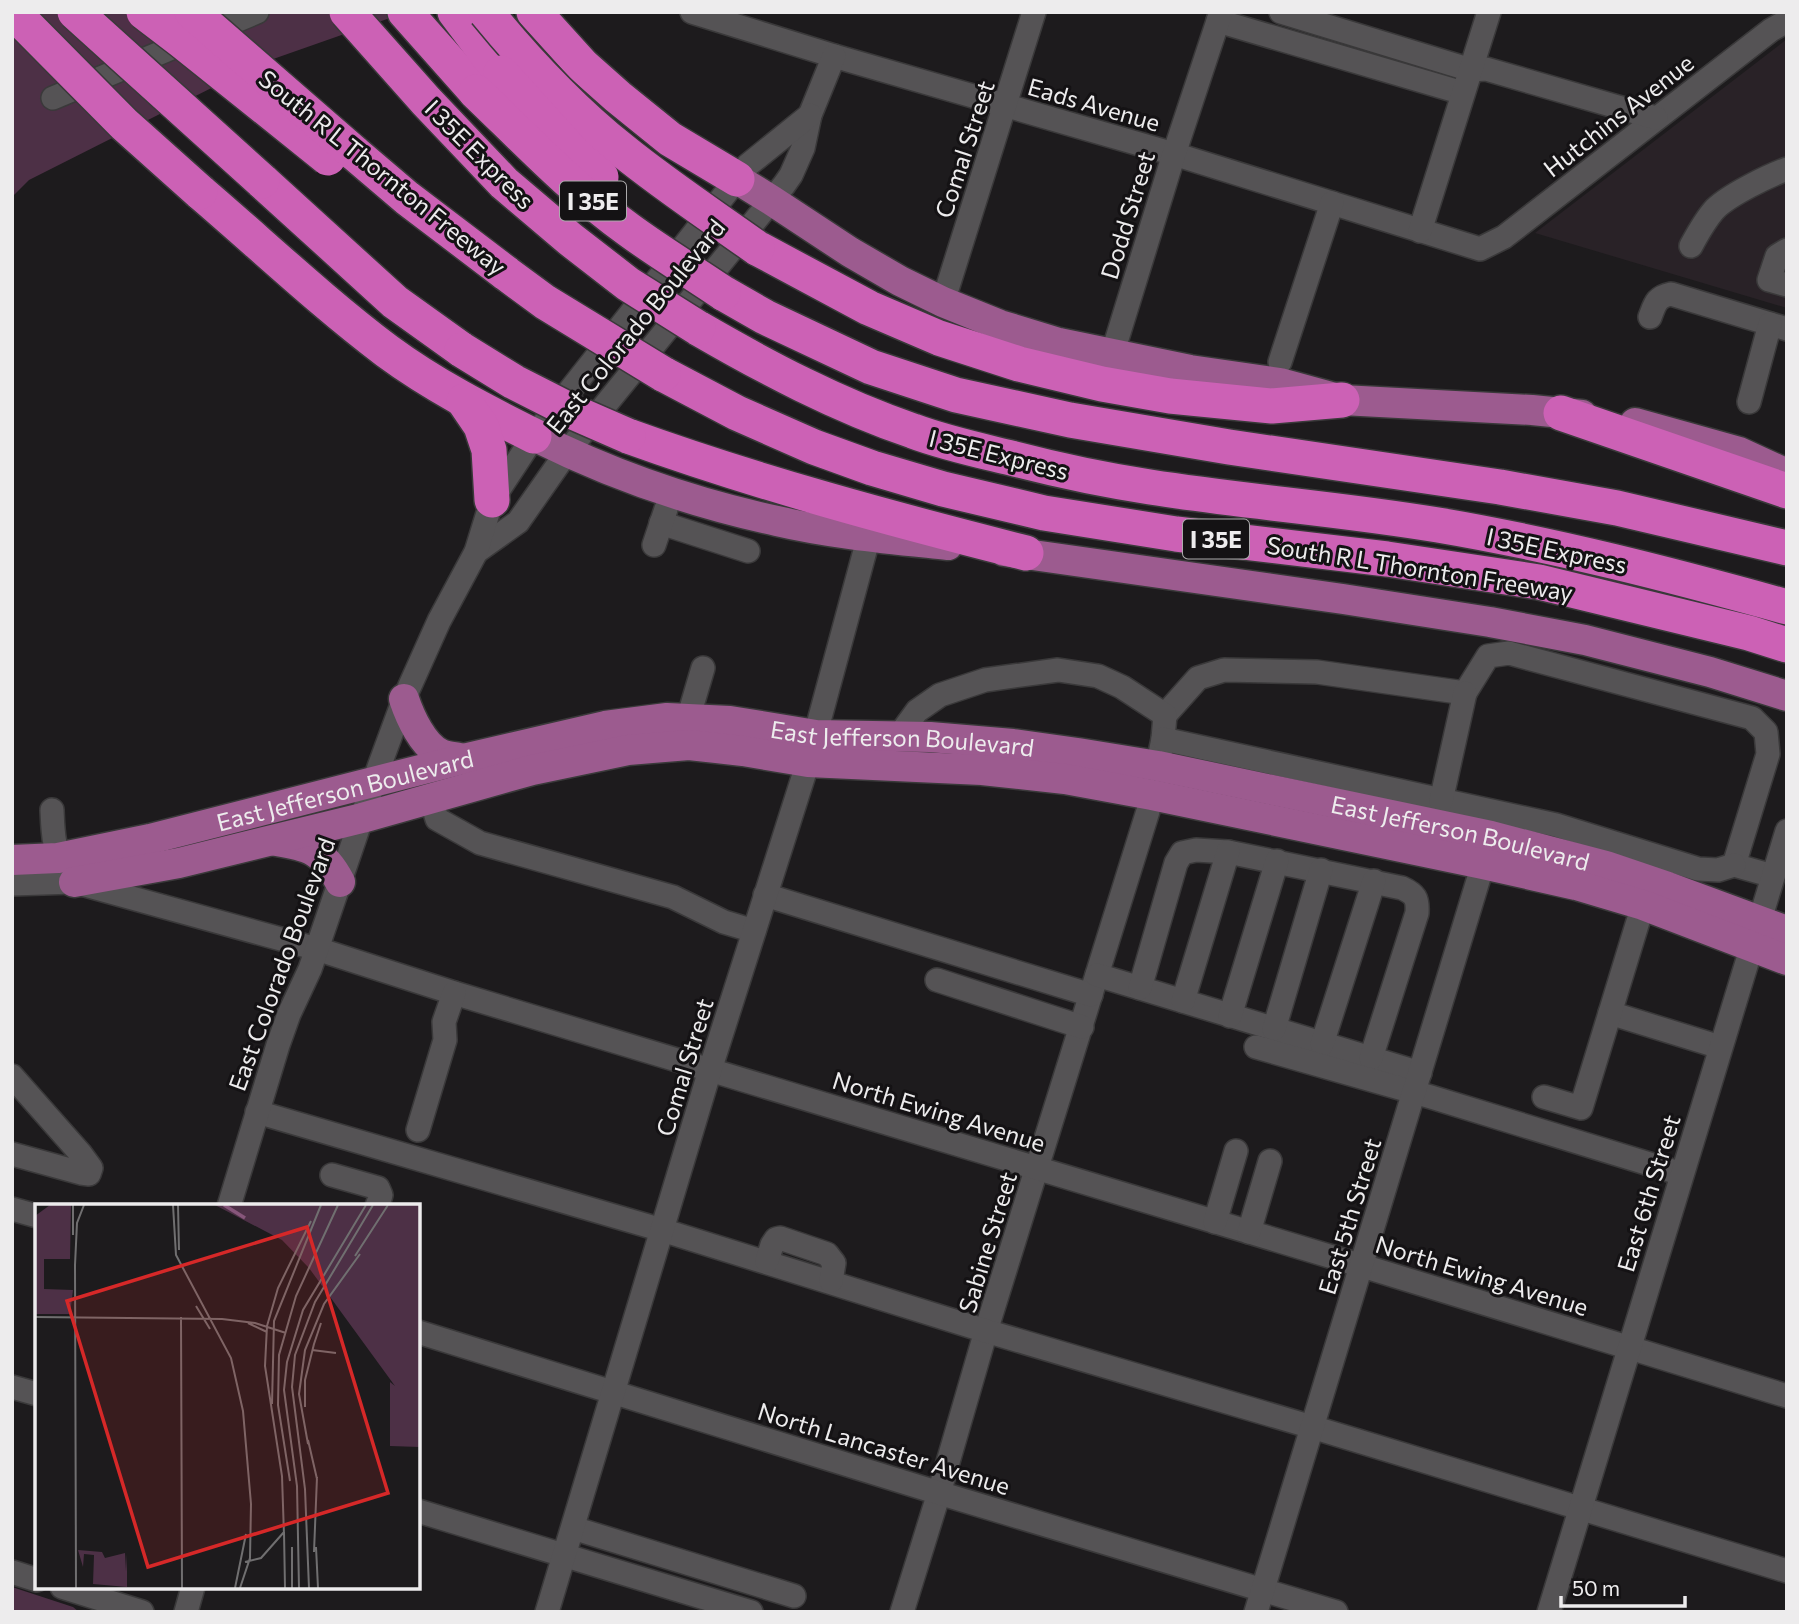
<svg xmlns="http://www.w3.org/2000/svg" width="1799" height="1624" viewBox="0 0 1799 1624" font-family="Commissioner,sans-serif">
  <style>
    .built { fill: #292227 }
    .green { fill: #4d3046 }
    .lines { fill: none; stroke-linecap: round; stroke-linejoin: round }
    .minor-casing { stroke: #3a393a; stroke-width: 26 }
    .major-casing { stroke: #3a393a; stroke-width: 33 }
    .highway-casing { stroke: #3a393a; stroke-width: 38 }
    .minor { stroke: #555355; stroke-width: 23 }
    .major { stroke: #9c5b8f; stroke-width: 30 }
    .highway { stroke: #cc61b5; stroke-width: 35 }
    .highway-bridge-casing { stroke: #3a393a; stroke-width: 38; stroke-linecap: butt }
    .highway-bridge { stroke: #cc61b5; stroke-width: 35 }
    .labels { text-anchor: middle; dominant-baseline: central; stroke-width: 6; stroke-linejoin: round; paint-order: stroke }
    .shield { fill: #141214; stroke: #acabac; stroke-width: 2 }
    .shield-label { font-size: 23px; font-weight: bold; fill: #edeced }
    .street-label { font-size: 24px; fill: #edeced; stroke: #141214 }
    .inset-river { fill: none; stroke: #87567b; stroke-width: 3.5 }
    .inset-road { fill: none; stroke: #706f70; stroke-width: 2 }
    .view { fill: #d62828; fill-opacity: 0.15; stroke: #d62828; stroke-width: 3.5 }
    .inset-edge { fill: none; stroke: #edeced; stroke-width: 3.5 }
  </style>
  <rect width="100%" height="100%" fill="#1d1b1d"/>
  <!-- built -->
  <path class="built" d="M 1787,39 L 1787,308 L 1535,233 Z"/>
  <!-- green -->
  <g class="green">
    <path d="M 12,12 L 407,12 L 259,64 L 29,180 L 12,197 Z"/>
    <path d="M 12,1587 L 73,1607 L 79,1612 L 12,1612 Z"/>
  </g>
  <g class="lines">
    <defs>
      <g id="minor">
        <path d="M 692,12 L 834,56 L 1174,154 L 1480,249 L 1504,237 L 1771,30 L 1787,21"/>
        <path d="M 1281,12 L 1471,70 L 1486,69 L 1656,118"/>
        <path d="M 1218,21 L 1463,93"/>
        <path d="M 53,98 L 257,12"/>
        <path d="M 1420,231 L 1489,12"/>
        <path d="M 1691,246 C 1698,233 1705,220 1715,209 C 1729,195 1768,176 1787,169"/>
        <path d="M 1787,250 L 1777,256 L 1769,280 L 1787,285"/>
        <path d="M 943,302 L 1034,12"/>
        <path d="M 1650,317 C 1655,304 1656,297 1671,294 L 1787,329"/>
        <path d="M 1112,355 L 1174,154 L 1221,12"/>
        <path d="M 1280,362 L 1332,203"/>
        <path d="M 1749,402 L 1770,324"/>
        <path d="M 661,523 L 748,551"/>
        <path d="M 654,545 L 666,509"/>
        <path d="M 476,552 L 518,522 L 567,452 L 784,185 L 791,175 L 803,148 L 810,115 L 834,56"/>
        <path d="M 1165,715 L 1198,678 L 1224,670 L 1317,672 L 1465,693 L 1488,656 L 1509,653 L 1752,718 L 1766,732 L 1768,754 L 1734,865 L 1773,876"/>
        <path d="M 688,719 L 703,668"/>
        <path d="M 898,737 L 917,711 L 940,695 L 985,680 L 1058,670 L 1098,676 L 1122,687 L 1165,715 L 1163,739 L 1148,811 L 986,1331 L 939,1493 L 902,1612"/>
        <path d="M 1163,739 L 1556,825 L 1698,869 L 1718,870 L 1734,865"/>
        <path d="M 431,799 L 437,819 L 480,843 L 673,897 L 724,922 L 754,931"/>
        <path d="M 1441,801 L 1465,693"/>
        <path d="M 52,810 C 53,834 53,850 67,870"/>
        <path d="M 12,884 L 74,882 L 317,949 L 454,993 L 1379,1271 L 1787,1396"/>
        <path d="M 765,895 L 1091,995"/>
        <path d="M 1097,975 L 1420,1073"/>
        <path d="M 937,980 L 1082,1027"/>
        <path d="M 1140,988 L 1176,863 L 1182,853 L 1196,850 L 1228,852 L 1402,888 C 1415,894 1418,898 1417,913 L 1371,1058"/>
        <path d="M 1183,1001 L 1228,852"/>
        <path d="M 1610,1013 L 1720,1047"/>
        <path d="M 1230,1016 L 1277,861"/>
        <path d="M 1274,1029 L 1321,870"/>
        <path d="M 1322,1044 L 1374,881"/>
        <path d="M 1256,1047 L 1431,1097 L 1682,1174"/>
        <path d="M 12,1076 L 80,1153 L 91,1168 L 89,1174 L 81,1173 L 12,1154"/>
        <path d="M 1544,1097 L 1581,1108 L 1643,905"/>
        <path d="M 257,1112 L 662,1230 L 986,1331 L 1312,1427 L 1787,1571"/>
        <path d="M 418,1130 L 445,1040 L 444,1022 L 454,993"/>
        <path d="M 332,1175 L 378,1188 L 381,1195 L 377,1206"/>
        <path d="M 229,1206 L 278,1045 L 289,1014 L 310,969 L 379,767 L 404,699 L 439,621 L 476,552 L 492,500 L 534,436 L 737,179 L 748,165 L 810,115"/>
        <path d="M 12,1209 L 37,1216"/>
        <path d="M 1215,1222 L 1236,1151"/>
        <path d="M 1249,1232 L 1270,1161"/>
        <path d="M 767,1261 L 772,1245 L 776,1239 L 780,1238 L 827,1254 L 834,1263 L 831,1281"/>
        <path d="M 418,1332 L 939,1493 L 1336,1612"/>
        <path d="M 12,1387 L 37,1394"/>
        <path d="M 418,1511 L 751,1612"/>
        <path d="M 573,1528 L 794,1596"/>
        <path d="M 12,1572 L 37,1580"/>
        <path d="M 62,1587 L 142,1612"/>
        <path d="M 186,1612 L 193,1587"/>
        <path d="M 547,1612 L 710,1070 L 808,762 L 869,536"/>
        <path d="M 1256,1612 L 1487,851"/>
        <path d="M 1549,1612 L 1787,831"/>
      </g>
      <g id="major">
        <path d="M 737,179 L 771,200 L 850,252 L 900,281 L 943,302 L 1000,325 L 1059,343 L 1190,370 L 1280,383 L 1342,400 L 1532,410 L 1582,415"/>
        <path d="M 1635,423 L 1739,452 L 1787,474"/>
        <path d="M 534,436 C 612,475 693,503 777,521 C 833,534 891,539 948,545"/>
        <path d="M 1004,551 L 1343,599 L 1490,622 L 1585,640 L 1710,672 L 1787,696"/>
        <path d="M 404,699 C 410,717 423,746 441,754 C 448,757 457,757 463,759"/>
        <path d="M 276,841 C 309,846 324,851 340,882"/>
        <path id="s1" d="M 12,860 L 58,858 L 150,839 L 463,759 L 605,726 L 667,718 L 730,721 L 816,735 L 930,737 L 1013,744 L 1078,753 L 1158,766 L 1491,836 L 1606,866 L 1668,887 L 1787,931"/>
        <path d="M 74,882 L 179,863 L 362,818 L 532,770 L 628,750 L 689,745 L 743,751 L 808,762 L 982,770 L 1065,779 L 1152,795 L 1483,864 L 1576,885 L 1643,905 L 1787,960"/>
      </g>
      <g id="highway">
        <path d="M 405,12 L 476,92"/>
        <path d="M 455,12 L 501,73"/>
        <path d="M 534,12 L 582,65 L 618,97 L 670,139 L 737,179"/>
        <path d="M 353,152 L 407,198 L 507,274"/>
        <path d="M 262,181 L 395,302 L 462,350"/>
        <path d="M 200,192 C 262,245 322,302 387,351 C 433,385 484,411 534,436"/>
        <path d="M 757,248 L 869,308 L 939,338 L 1019,364 L 1102,384 L 1170,396 L 1272,406 L 1342,400"/>
        <path d="M 723,293 L 765,317 L 871,367 L 956,395 L 1070,420 L 1229,447 L 1500,487 L 1617,508 L 1787,548"/>
        <path d="M 698,328 C 767,368 837,405 913,431 C 945,443 978,450 1011,458 C 1057,470 1104,480 1150,487 C 1246,502 1343,509 1438,525 C 1556,545 1672,575 1787,607"/>
        <path d="M 663,374 L 737,413 L 814,447 L 872,468 L 943,489 L 1044,513 L 1176,534 L 1387,559 L 1539,582 L 1749,633 L 1787,645"/>
        <path d="M 464,401 L 481,426 L 489,450 L 492,500"/>
        <path d="M 1561,413 L 1787,491"/>
        <path d="M 628,436 C 758,483 892,519 1026,553"/>
      </g>
    </defs>
    <!-- minor casing -->
    <use href="#minor" class="minor-casing"/>
    <!-- major casing -->
    <use href="#major" class="major-casing"/>
    <!-- highway casing -->
    <use href="#highway" class="highway-casing"/>
    <!-- minor -->
    <use href="#minor" class="minor"/>
    <!-- major -->
    <use href="#major" class="major"/>
    <!-- highway -->
    <use href="#highway" class="highway"/>
    <defs>
      <g id="highway-bridge">
        <path d="M 13,12 L 124,124 L 200,192"/>
        <path d="M 75,12 L 262,181"/>
        <path d="M 144,12 L 182,41 L 328,158"/>
        <path d="M 192,12 L 353,152"/>
        <path d="M 347,12 L 426,101 L 504,183 L 570,239 L 628,284 L 698,328"/>
        <path d="M 486,12 C 526,61 572,110 622,150 C 665,185 712,216 757,248"/>
        <path d="M 501,73 L 577,157 L 601,177"/>
        <path d="M 476,92 C 525,139 573,190 629,230 C 659,252 692,272 723,293"/>
        <path d="M 507,274 L 545,302 L 663,374"/>
        <path d="M 462,350 L 514,382 L 573,412 L 628,436"/>
      </g>
    </defs>
    <!-- highway-bridge casing -->
    <use href="#highway-bridge" class="highway-bridge-casing"/>
    <!-- highway-bridge -->
    <use href="#highway-bridge" class="highway-bridge"/>
  </g>
  <g class="labels">
    <!-- shield labels -->
    <g class="shield">
      <rect x="560" y="181.5" width="66" height="39" rx="5"/>
      <rect x="1183" y="519.5" width="66" height="39" rx="5"/>
    </g>
    <g class="shield-label">
      <text x="593" y="201">I 35E</text>
      <text x="1216" y="539">I 35E</text>
    </g>
    <!-- street labels -->
    <g class="street-label">
      <text transform="translate(1094 104) rotate(16)">Eads Avenue</text>
      <text transform="translate(1618 115) rotate(-38)">Hutchins Avenue</text>
      <text transform="translate(964 149) rotate(-72)">Comal Street</text>
      <text transform="translate(480 154) rotate(45)">I 35E Express</text>
      <text transform="translate(383 172) rotate(39)">South R L Thornton Freeway</text>
      <text transform="translate(1127 215) rotate(-73)">Dodd Street</text>
      <text transform="translate(635 326) rotate(-51)">East Colorado Boulevard</text>
      <text transform="translate(999 454) rotate(14)">I 35E Express</text>
      <text transform="translate(1557 550) rotate(12)">I 35E Express</text>
      <text transform="translate(1420 568) rotate(9)">South R L Thornton Freeway</text>
      <text stroke="none"><textPath href="#s1" startOffset="908">East Jefferson Boulevard</textPath></text>
      <text stroke="none"><textPath href="#s1" startOffset="341">East Jefferson Boulevard</textPath></text>
      <text stroke="none"><textPath href="#s1" startOffset="1475">East Jefferson Boulevard</textPath></text>
      <text transform="translate(281 964) rotate(-70)">East Colorado Boulevard</text>
      <text transform="translate(684 1067) rotate(-73)">Comal Street</text>
      <text transform="translate(939 1111) rotate(17)">North Ewing Avenue</text>
      <text transform="translate(1648 1193) rotate(-73)">East 6th Street</text>
      <text transform="translate(1349 1216) rotate(-73)">East 5th Street</text>
      <text transform="translate(987 1242) rotate(-73)">Sabine Street</text>
      <text transform="translate(1482 1275) rotate(17)">North Ewing Avenue</text>
      <text transform="translate(884 1448) rotate(17)">North Lancaster Avenue</text>
    </g>
  </g>
  <!-- overview -->
  <g transform="translate(35 1204)">
    <rect width="385" height="385" fill="#1d1b1d"/>
    <path d="M 15,1 L 36,1 L 35,55 L 9,55 L 9,85 L 38,86 L 35,110 L 0,110 L 0,12 ZM 180,1 L 385,1 L 385,243 L 355,242 L 355,178 L 360,182 L 274,64 L 247,36 ZM 43,346 L 67,348 L 70,354 L 90,349 L 91,367 L 92,350 L 92,383 L 58,380 L 59,351 L 49,350 L 48,363 Z" fill="#4d3046"/>
    <path class="inset-river" d="M 189,1 L 210,14"/>
    <path class="inset-road" d="M 138,1 L 141,51 L 196,154 L 208,207 L 216,300 L 215,354 L 205,384M 143,1 L 144,46M 38,31 L 38,1M 320,52 L 353,1M 161,102 L 175,125M 0,113 L 187,115 L 220,119 L 251,129M 146,113 L 147,384M 213,119 L 232,128M 232,122 L 230,162 L 247,272 L 249,331M 232,122 L 243,84 L 276,17M 279,140 L 286,119M 277,146 L 301,149M 237,200 L 239,117 L 286,1M 270,203 L 270,176 L 279,140M 273,236 L 282,275M 273,240 L 264,190 L 270,146 L 289,100 L 325,50M 255,277 L 243,201 L 244,151 L 261,92 L 303,1M 249,328 L 250,384M 281,343 L 283,384M 279,348 L 282,273M 210,358 L 226,354 L 249,328M 41,384 L 40,61 L 42,19 L 49,1M 200,384 L 211,330M 257,384 L 257,343M 264,384 L 262,282 L 249,186 L 252,158 L 268,106 L 331,1M 274,384 L 270,285 L 257,183 L 260,151 L 280,98 L 338,1"/>
    <path class="view" d="M 272,23 L 353,289 L 113,363 L 32,97 Z"/>
    <rect width="385" height="385" class="inset-edge"/>
  </g>
  <!-- border -->
  <rect width="1799" height="1624" fill="none" stroke="#edeced" stroke-width="28"/>
  <!-- scale -->
  <path d="M1561 1596v10h124v-10" fill="none" stroke="#edeced" stroke-width="3.5"/>
  <text x="1572" y="1596" font-size="21" fill="#edeced" stroke="#141214" stroke-width="5" paint-order="stroke">50 m</text>
</svg>
